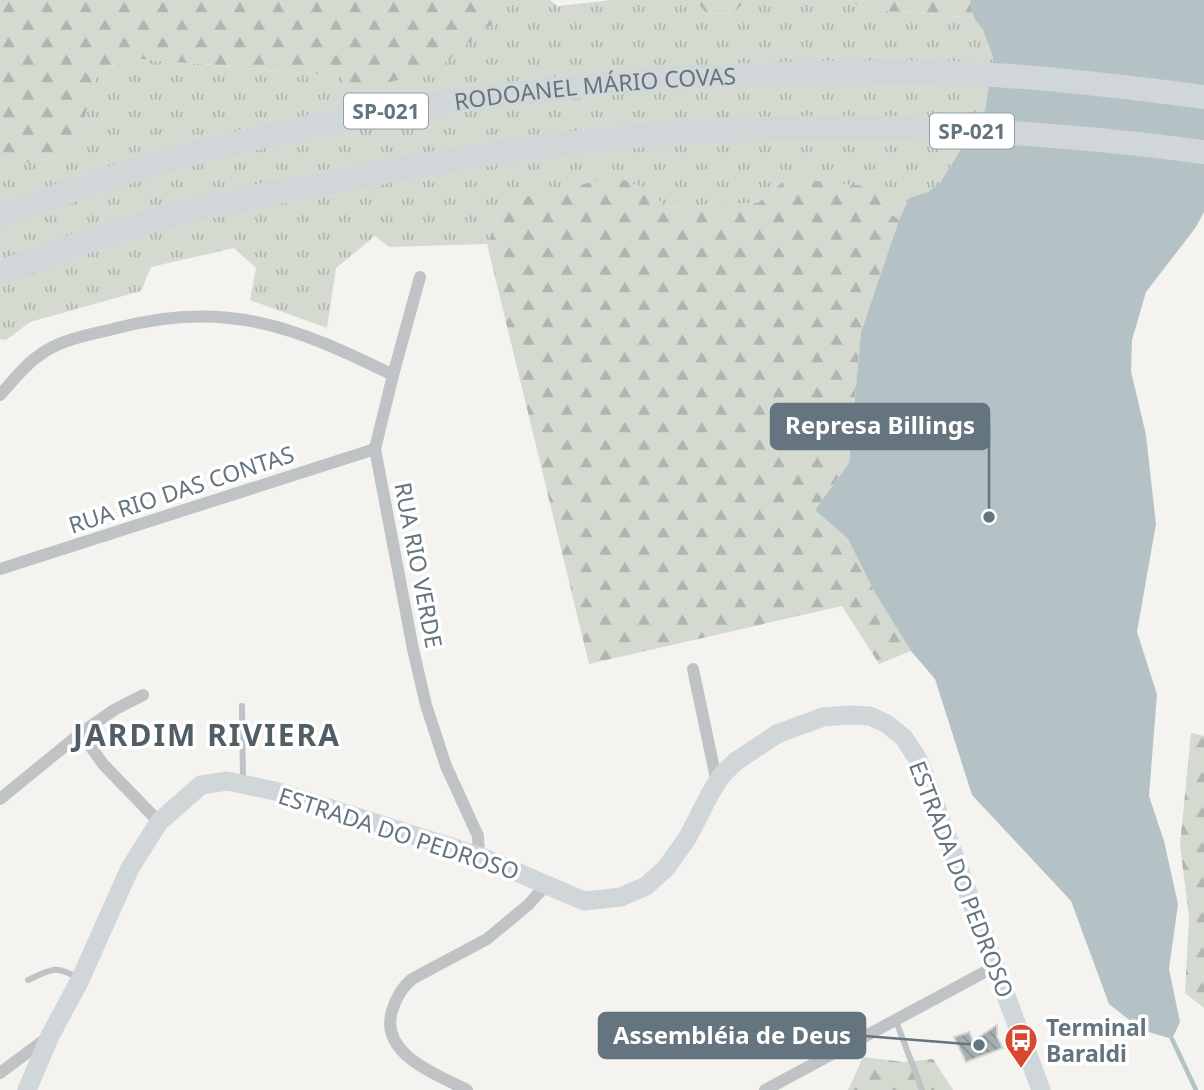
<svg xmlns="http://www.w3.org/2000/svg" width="1204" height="1090" viewBox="0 0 1204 1090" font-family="'Noto Sans',sans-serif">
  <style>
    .grass { fill: url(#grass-tufts) }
    .forest { fill: url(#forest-firs) }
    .water { fill: #b5c2c5 }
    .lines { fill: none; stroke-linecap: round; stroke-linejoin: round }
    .stream { stroke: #b5c2c5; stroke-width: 4.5 }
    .building { fill: url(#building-back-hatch); stroke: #d5d5d3; stroke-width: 2 }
    .lane { stroke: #bfc3c6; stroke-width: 6 }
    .street { stroke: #bfc3c6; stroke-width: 12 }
    .secondary { stroke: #d1d6d9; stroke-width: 19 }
    .highway { stroke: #d1d6d9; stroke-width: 24 }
    .labels { text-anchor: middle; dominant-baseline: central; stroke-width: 7; stroke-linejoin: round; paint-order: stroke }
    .shield { fill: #fff; stroke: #929ea5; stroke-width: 2 }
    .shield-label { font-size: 21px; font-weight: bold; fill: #64757f }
    .street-label { font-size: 23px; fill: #64757f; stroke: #fff }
    .poi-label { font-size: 23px; font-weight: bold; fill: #64757f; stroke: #fff; text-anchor: start }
    .district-label { font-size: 30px; font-weight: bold; letter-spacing: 2px; fill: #525e65; stroke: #fff }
    .leader { fill: none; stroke: #64757f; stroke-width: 2.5 }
    .callout-dot { fill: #64757f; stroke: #fff; stroke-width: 2.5 }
    .callout { fill: #64757f; stroke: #64757f; stroke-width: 2.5 }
    .callout-label { font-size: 24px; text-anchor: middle; font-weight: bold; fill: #fff }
  </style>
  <defs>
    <pattern id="grass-tufts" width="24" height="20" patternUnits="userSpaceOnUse" patternTransform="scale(1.75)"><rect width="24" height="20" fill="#d5dad1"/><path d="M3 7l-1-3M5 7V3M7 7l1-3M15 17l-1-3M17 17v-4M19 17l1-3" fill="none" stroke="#b0b5af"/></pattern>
    <pattern id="forest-firs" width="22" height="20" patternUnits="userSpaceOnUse" patternTransform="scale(1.75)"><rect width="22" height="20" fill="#d5dad1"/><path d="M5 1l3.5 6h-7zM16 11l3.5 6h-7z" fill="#b0b5af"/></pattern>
    <pattern id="building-back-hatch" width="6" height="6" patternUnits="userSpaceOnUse" patternTransform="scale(1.75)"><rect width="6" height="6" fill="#a6aeb2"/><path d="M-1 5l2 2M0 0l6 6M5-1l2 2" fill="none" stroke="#8b9296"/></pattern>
  </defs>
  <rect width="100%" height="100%" fill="#f4f3f0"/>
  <!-- grass -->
  <path class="grass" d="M 476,0 L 550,0 L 558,6 L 612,0 L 695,0 L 707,14 L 733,13 L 747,0 L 848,0 L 866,9 L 974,18 L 983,30 L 993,57 L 985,110 L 940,183 L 928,192 L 909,198 L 899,220 L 882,207 L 787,178 L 758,203 L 663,207 L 506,201 L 487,244 L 389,247 L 375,236 L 336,268 L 327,328 L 250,300 L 256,268 L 234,248 L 151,267 L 141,291 L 30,322 L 6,340 L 0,339 L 0,168 L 73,153 L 97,75 L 128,58 L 340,76 L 482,31 L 499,20 Z"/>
  <!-- forest -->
  <g class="forest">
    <path d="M 0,0 L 476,0 L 499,20 L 482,31 L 435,71 L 348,92 L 340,76 L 128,58 L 97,75 L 74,153 L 0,168 Z"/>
    <path d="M 695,0 L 747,0 L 733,13 L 707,14 Z"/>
    <path d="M 848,0 L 970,0 L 974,18 L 866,9 Z"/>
    <path d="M 616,177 L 653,191 L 664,207 L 758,203 L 787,178 L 874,187 L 882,207 L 899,220 L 861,332 L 849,463 L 815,510 L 848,539 L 875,593 L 911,651 L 879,664 L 842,606 L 589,664 L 487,244 L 506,201 Z"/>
    <path d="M 1191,733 L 1204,736 L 1204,1008 L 1185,993 L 1189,917 L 1180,845 Z"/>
    <path d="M 863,1057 L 904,1062 L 933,1059 L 953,1090 L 848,1090 Z"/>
  </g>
  <!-- water -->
  <path class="water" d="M 970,0 L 1204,0 L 1204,212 L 1196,227 L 1146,292 L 1132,340 L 1131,371 L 1146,435 L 1156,524 L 1137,632 L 1157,694 L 1149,796 L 1164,841 L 1178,904 L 1169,969 L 1180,1022 L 1172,1039 L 1142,1030 L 1109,1004 L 1071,901 L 972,795 L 935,679 L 911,651 L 875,593 L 848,539 L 815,510 L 849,463 L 861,332 L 899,220 L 909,198 L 928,192 L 940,183 L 985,110 L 993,57 L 983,30 L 974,18 Z"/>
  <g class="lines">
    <!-- stream -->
    <path class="stream" d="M 1172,1039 L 1196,1090"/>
  </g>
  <!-- building -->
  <path class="building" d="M 997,1025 L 997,1037 L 1003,1048 L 966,1062 L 954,1037 L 969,1032 L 973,1041 Z"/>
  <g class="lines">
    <!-- lane -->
    <g class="lane">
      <path d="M 242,706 L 243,781"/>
      <path d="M 28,980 C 50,970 56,964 77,978"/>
      <path d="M 896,1021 L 922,1090"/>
    </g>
    <!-- street -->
    <g class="street">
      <path d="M 420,277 L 393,375 L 375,449 L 413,649 L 426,705 L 446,766 L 478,836 L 479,856"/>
      <path d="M 0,395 C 12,382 23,367 37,357 C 59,339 90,335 117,328 C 225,299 296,327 393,375"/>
      <path d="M 0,569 L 375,449"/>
      <path d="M 693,669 L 717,783"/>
      <path d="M 81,733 L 103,764 L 159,822"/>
      <path d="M 0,799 L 81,733 L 114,710 L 143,695"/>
      <path d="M 0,1073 L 47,1038"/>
      <path d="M 467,1090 C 436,1074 379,1054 392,1011 C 396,998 402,987 412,979 L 487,939 L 528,905 L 547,884"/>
      <path d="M 765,1090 L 996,966"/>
    </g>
    <!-- secondary -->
    <path class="secondary" d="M 27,1090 L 50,1036 L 80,980 L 130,868 L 159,822 L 201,785 L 227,781 L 275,791 L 479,856 L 584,901 L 621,897 L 646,886 L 666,868 L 688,837 L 710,794 L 721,776 L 735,762 L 777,734 L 823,717 L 849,715 L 870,716 L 887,724 L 904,738 L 919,761 L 1041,1090"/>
    <!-- highway -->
    <g class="highway">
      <path id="s1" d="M 0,216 C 62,194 124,172 187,155 C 402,100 615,74 837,73 C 884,72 931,71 978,74 C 1054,78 1129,87 1204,97"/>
      <path d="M 0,272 C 50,254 100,236 151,221 C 212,204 275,193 337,181 C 403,168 470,156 537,147 C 758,118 984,123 1204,152"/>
    </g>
  </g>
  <!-- icons -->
  <defs>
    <symbol id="bus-pin" viewBox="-11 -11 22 30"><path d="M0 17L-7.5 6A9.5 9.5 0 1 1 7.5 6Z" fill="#d7482c" stroke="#fff"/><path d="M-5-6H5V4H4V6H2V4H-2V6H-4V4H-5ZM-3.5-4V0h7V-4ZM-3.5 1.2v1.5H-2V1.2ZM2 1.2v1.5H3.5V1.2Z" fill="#fff"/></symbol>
  </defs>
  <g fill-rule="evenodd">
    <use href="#bus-pin" x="1002" y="1021" width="38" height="52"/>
  </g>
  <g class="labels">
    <!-- shield labels -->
    <g class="shield">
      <rect x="344" y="93.5" width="84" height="35" rx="5"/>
      <rect x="930" y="113.5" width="84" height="35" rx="5"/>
    </g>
    <g class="shield-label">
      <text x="386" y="111">SP-021</text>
      <text x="972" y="131">SP-021</text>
    </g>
    <!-- street labels -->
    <g class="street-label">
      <text stroke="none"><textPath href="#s1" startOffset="611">RODOANEL MÁRIO COVAS</textPath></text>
      <text transform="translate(181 489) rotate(-18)">RUA RIO DAS CONTAS</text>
      <text transform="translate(419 565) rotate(79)">RUA RIO VERDE</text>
      <text transform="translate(399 833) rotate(18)">ESTRADA DO PEDROSO</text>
      <text transform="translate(962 879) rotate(69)">ESTRADA DO PEDROSO</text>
    </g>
    <!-- poi labels -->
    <g class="poi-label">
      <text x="1046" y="1027">Terminal<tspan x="1046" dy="26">Baraldi</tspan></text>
    </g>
    <!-- district labels -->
    <g class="district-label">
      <text x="207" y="734">JARDIM RIVIERA</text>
    </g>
  </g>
  <!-- callouts -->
  <path class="leader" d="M989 517L989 426M979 1045L865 1036"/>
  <g class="callout-dot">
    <circle cx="989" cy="517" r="7"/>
    <circle cx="979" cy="1045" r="7"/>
  </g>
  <g class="callout">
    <rect x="771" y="404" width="218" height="45" rx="7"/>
    <rect x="599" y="1013" width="266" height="45" rx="7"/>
  </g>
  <g class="callout-label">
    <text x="880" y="434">Represa Billings</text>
    <text x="732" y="1044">Assembléia de Deus</text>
  </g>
</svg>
